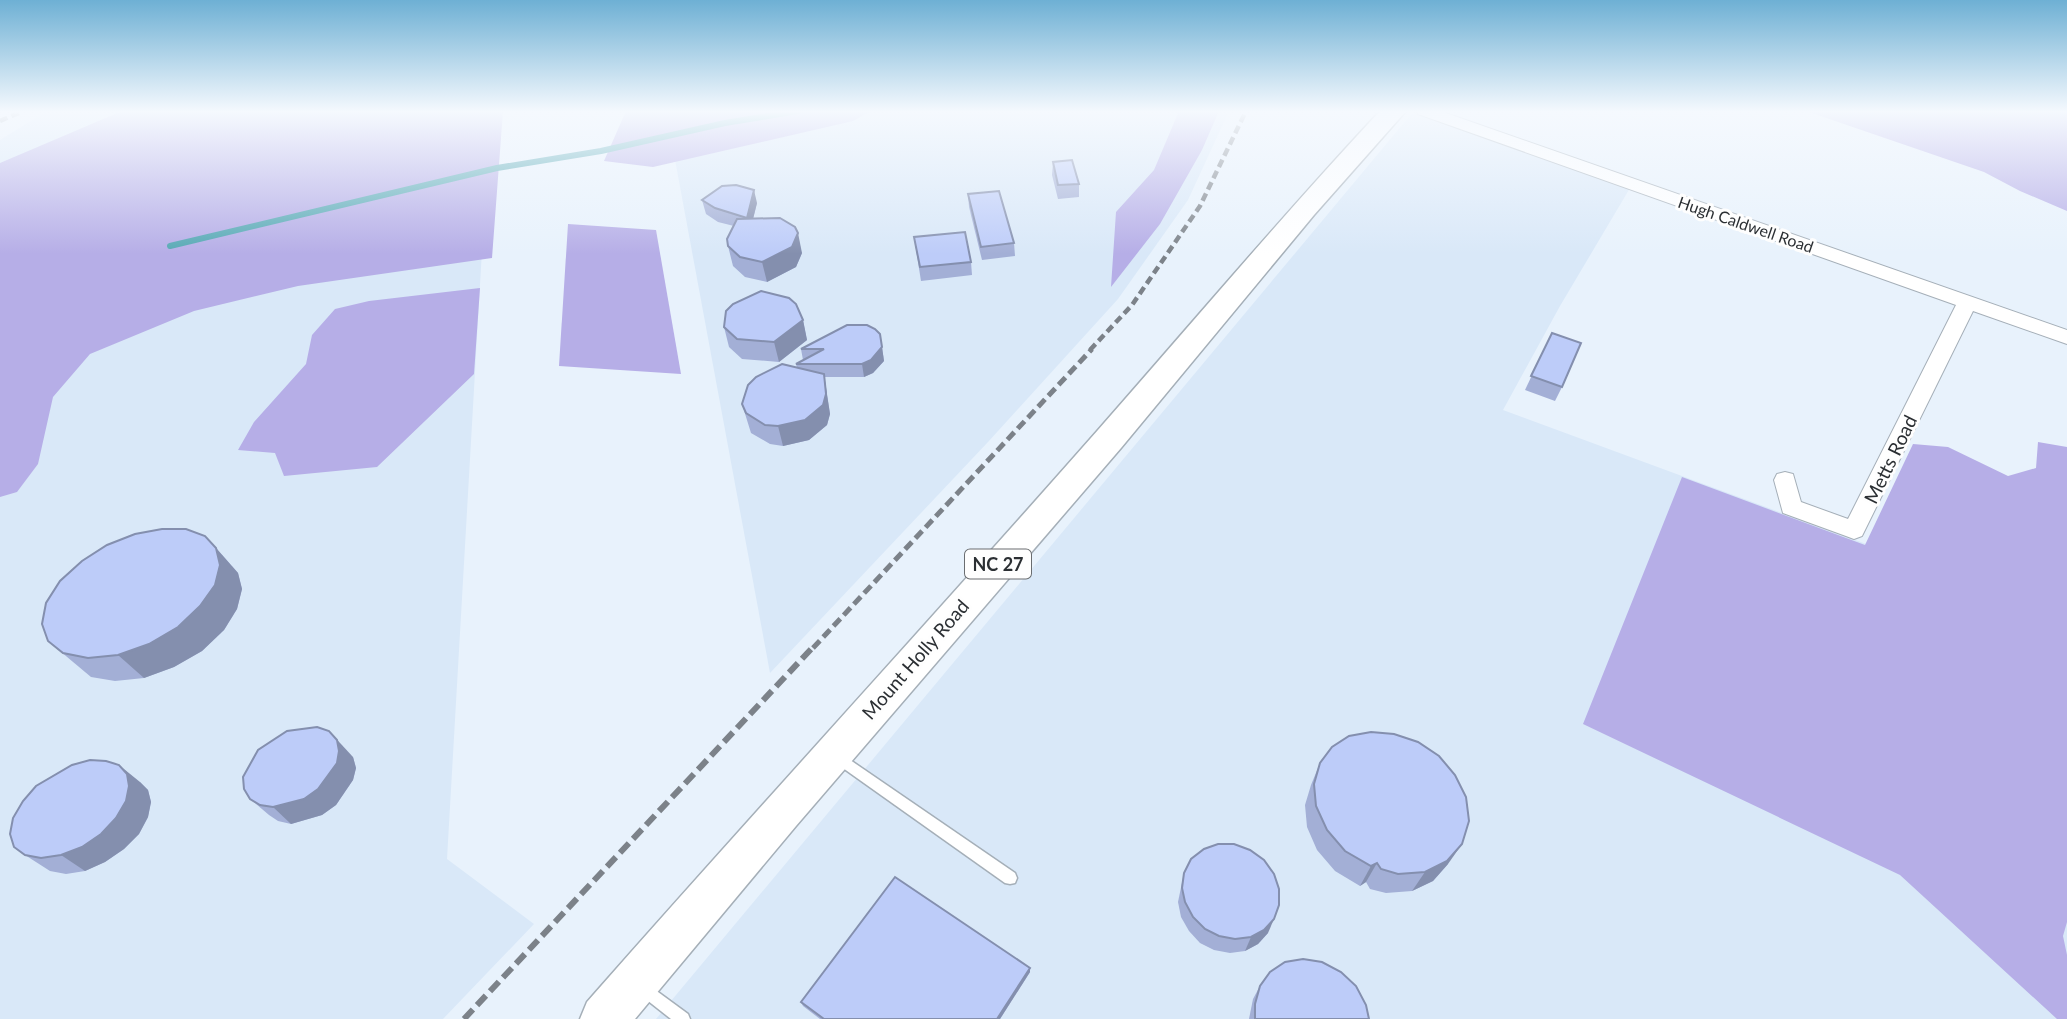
<svg xmlns="http://www.w3.org/2000/svg" width="2067" height="1019" viewBox="0 0 2067 1019" font-family="Lato,sans-serif">
  <style>
    .built { fill: #d9e8f8 }
    .forest { fill: #b6aee7 }
    .lines { fill: none; stroke-linecap: round; stroke-linejoin: round }
    .stream { stroke: #58a9b5; stroke-width: 6 }
    .lane-casing { stroke: #a5afb8; stroke-width: 3 }
    .street-casing { stroke: #a5afb8; stroke-width: 2 }
    .primary-casing { stroke: #a5afb8; stroke-width: 3 }
    .lane { fill: #fff; fill-rule: evenodd }
    .street { fill: #fff; fill-rule: evenodd }
    .primary { fill: #fff; fill-rule: evenodd }
    .rail-far2 { stroke: #7c8289; stroke-width: 4.5; stroke-dasharray: 8 4.5; stroke-linecap: butt }
    .rail-far1 { stroke: #7c8289; stroke-width: 5; stroke-dasharray: 10 5; stroke-linecap: butt }
    .rail { stroke: #7c8289; stroke-width: 6; stroke-dasharray: 13 6; stroke-linecap: butt }
    .wall { fill: #a3afd6 }
    .shaded-wall { fill: #848fae }
    .building { fill: #bdccf9; stroke: #848fae; stroke-width: 2 }
    .labels { text-anchor: middle; dominant-baseline: central; stroke-width: 6; stroke-linejoin: round; paint-order: stroke }
    .far-street-label { font-size: 16px; fill: #2b2f33; stroke: #fefefe }
    .shield { fill: #fefefe; stroke: #6a6d70; stroke-width: 2 }
    .shield-label { font-size: 18px; font-weight: bold; fill: #2b2f33 }
    .street-label { font-size: 19px; fill: #2b2f33; stroke: #fefefe }
  </style>
  <rect width="100%" height="100%" fill="#e8f2fc"/>
  <!-- built -->
  <g class="built">
    <path d="M 47,111 L 490,111 L 447,859 L 534,924 L 443,1019 L 0,1019 L 0,140 Z"/>
    <path d="M 666,111 L 1229,111 L 1188,200 L 1118,299 L 988,442 L 770,673 Z"/>
    <path d="M 1413,112 L 1630,188 L 1560,306 L 1503,410 L 2067,618 L 2067,1019 L 656,1019 Z"/>
  </g>
  <!-- forest -->
  <g class="forest">
    <path d="M 122,111 L 503,111 L 492,258 L 298,286 L 194,311 L 90,354 L 53,397 L 38,464 L 17,492 L 0,497 L 0,163 Z"/>
    <path d="M 626,111 L 871,111 L 853,121 L 653,167 L 604,161 Z"/>
    <path d="M 1179,111 L 1219,111 L 1202,150 L 1160,224 L 1111,287 L 1116,212 L 1154,170 Z"/>
    <path d="M 1806,111 L 2067,111 L 2067,211 L 2020,191 L 1984,172 Z"/>
    <path d="M 568,224 L 656,230 L 681,374 L 559,366 Z"/>
    <path d="M 480,288 L 474,374 L 377,467 L 284,476 L 275,453 L 238,450 L 254,422 L 306,364 L 312,335 L 335,309 L 369,301 Z"/>
    <path d="M 2038,442 L 2067,447 L 2067,922 L 2063,936 L 2067,955 L 2067,1019 L 2057,1019 L 1900,875 L 1583,724 L 1682,477 L 1865,545 L 1913,444 L 1948,447 L 2008,476 L 2036,468 Z"/>
  </g>
  <g class="lines">
    <!-- stream -->
    <path class="stream" d="M 170,246 L 497,168 L 601,151 L 725,123 L 798,111"/>
    <defs>
      <g id="lane">
        <path d="M 837,751 L 1015,873 L 1017,878 L 1015,883 L 1010,884 L 1005,883 L 833,761 L 831,757 L 833,753 Z"/>
        <path d="M 643,981 L 688,1014 L 690,1019 L 671,1019 L 638,993 L 636,988 L 638,983 Z"/>
      </g>
      <path id="street" d="M 1416,111 L 1440,111 L 2067,330 L 2067,344 L 1973,311 L 1862,536 L 1854,539 L 1846,536 L 1783,513 L 1774,480 L 1777,474 L 1785,472 L 1793,474 L 1801,502 L 1848,519 L 1956,305 L 1418,114 Z"/>
      <path id="primary" d="M 1380,111 L 1406,111 L 1314,215 L 1121,448 L 796,826 L 635,1019 L 580,1019 L 587,1002 C 756,810 929,622 1098,430 C 1192,323 1283,215 1380,111 Z"/>
    </defs>
    <!-- lane casing -->
    <use href="#lane" class="lane-casing"/>
    <!-- street casing -->
    <use href="#street" class="street-casing"/>
    <!-- primary casing -->
    <use href="#primary" class="primary-casing"/>
    <!-- lane -->
    <use href="#lane" class="lane"/>
    <!-- street -->
    <use href="#street" class="street"/>
    <!-- primary -->
    <use href="#primary" class="primary"/>
    <!-- rail-far2 -->
    <g class="rail-far2">
      <path d="M 0,121 L 23,111"/>
      <path d="M 1090,350 L 1132,305 L 1200,206 L 1246,111"/>
    </g>
    <!-- rail-far1 -->
    <path class="rail-far1" d="M 813,648 L 1092,349"/>
    <!-- rail -->
    <path class="rail" d="M 464,1019 L 814,646"/>
  </g>
  <!-- wall -->
  <g class="wall">
    <path d="M 1053,162 L 1079,184 L 1079,197 L 1058,199 L 1052,175 Z"/>
    <path d="M 968,194 L 1014,243 L 1015,256 L 982,260 L 969,207 Z"/>
    <path d="M 702,200 L 757,203 L 753,219 L 802,253 L 796,267 L 767,282 L 745,277 L 733,266 L 728,246 L 734,226 L 718,222 L 706,214 Z"/>
    <path d="M 914,237 L 971,262 L 972,275 L 921,281 Z"/>
    <path d="M 803,320 L 807,340 L 779,362 L 742,359 L 729,347 L 724,327 Z"/>
    <path d="M 1552,333 L 1562,387 L 1555,401 L 1525,390 Z"/>
    <path d="M 880,334 L 884,361 L 873,373 L 864,377 L 824,377 L 830,414 L 827,425 L 809,440 L 783,446 L 770,444 L 751,433 L 742,404 L 797,368 L 796,364 L 803,360 L 801,349 Z"/>
    <path d="M 216,548 L 238,573 L 242,589 L 237,609 L 224,630 L 202,651 L 174,667 L 144,678 L 115,681 L 91,677 L 48,641 Z"/>
    <path d="M 353,757 L 356,768 L 353,780 L 336,805 L 322,815 L 291,824 L 278,821 L 269,815 L 250,799 Z"/>
    <path d="M 1320,763 L 1448,864 L 1433,881 L 1412,891 L 1386,893 L 1370,889 L 1366,882 L 1360,886 L 1335,871 L 1317,850 L 1307,827 L 1305,805 L 1311,785 Z"/>
    <path d="M 140,782 L 148,790 L 151,802 L 148,817 L 139,834 L 124,849 L 105,862 L 85,871 L 66,874 L 50,871 L 25,855 Z"/>
    <path d="M 1184,873 L 1268,933 L 1258,944 L 1245,951 L 1230,953 L 1214,950 L 1200,943 L 1189,931 L 1181,917 L 1178,902 Z"/>
    <path d="M 1030,968 L 1030,972 L 1000,1019 L 820,1019 L 803,1006 L 801,1002 Z"/>
    <path d="M 1260,986 L 1369,1019 L 1249,1019 L 1253,999 Z"/>
  </g>
  <!-- shaded-wall -->
  <g class="shaded-wall">
    <path d="M 754,190 L 757,203 L 750,231 L 747,218 Z"/>
    <path d="M 798,233 L 802,253 L 796,267 L 767,282 L 762,262 Z"/>
    <path d="M 803,320 L 807,340 L 779,362 L 774,342 Z"/>
    <path d="M 882,347 L 884,361 L 873,373 L 864,377 L 862,364 Z"/>
    <path d="M 824,374 L 830,414 L 827,425 L 809,440 L 783,446 L 778,426 Z"/>
    <path d="M 216,548 L 238,573 L 242,589 L 237,609 L 224,630 L 202,651 L 174,667 L 144,678 L 118,655 Z"/>
    <path d="M 329,731 L 353,757 L 356,768 L 353,780 L 336,805 L 322,815 L 291,824 L 273,807 Z"/>
    <path d="M 119,765 L 140,782 L 148,790 L 151,802 L 148,817 L 139,834 L 124,849 L 105,862 L 85,871 L 61,855 Z"/>
    <path d="M 1462,844 L 1448,864 L 1433,881 L 1412,891 L 1425,872 Z"/>
    <path d="M 1377,863 L 1366,882 L 1360,886 L 1371,866 Z"/>
    <path d="M 1274,919 L 1268,933 L 1258,944 L 1245,951 L 1251,937 Z"/>
    <path d="M 1030,968 L 1030,972 L 1000,1019 L 997,1019 Z"/>
  </g>
  <!-- building -->
  <g class="building">
    <path d="M 1072,160 L 1079,184 L 1058,185 L 1053,162 Z"/>
    <path d="M 736,185 L 754,190 L 747,218 L 715,208 L 702,200 L 722,186 Z"/>
    <path d="M 999,191 L 1014,243 L 981,247 L 968,194 Z"/>
    <path d="M 780,218 L 795,227 L 798,233 L 792,247 L 762,262 L 740,257 L 728,246 L 727,239 L 737,219 Z"/>
    <path d="M 965,232 L 971,262 L 920,267 L 914,237 Z"/>
    <path d="M 761,291 L 789,298 L 796,304 L 803,320 L 774,342 L 737,339 L 724,327 L 726,311 L 733,304 Z"/>
    <path d="M 847,325 L 867,325 L 875,329 L 880,334 L 882,347 L 871,360 L 862,364 L 796,364 L 824,349 L 801,349 Z"/>
    <path d="M 1552,333 L 1581,343 L 1562,387 L 1531,376 Z"/>
    <path d="M 782,364 L 824,374 L 826,394 L 823,405 L 805,420 L 778,426 L 765,425 L 746,413 L 742,404 L 748,385 L 756,377 Z"/>
    <path d="M 162,529 L 186,529 L 205,536 L 216,548 L 220,565 L 215,585 L 200,606 L 178,627 L 149,644 L 118,655 L 88,658 L 63,653 L 48,641 L 42,624 L 46,603 L 60,581 L 82,561 L 107,545 L 135,534 Z"/>
    <path d="M 317,727 L 329,731 L 337,740 L 339,751 L 337,763 L 318,789 L 304,799 L 273,807 L 260,805 L 250,799 L 244,789 L 243,777 L 258,750 L 287,731 Z"/>
    <path d="M 1371,732 L 1394,734 L 1418,742 L 1439,756 L 1455,775 L 1466,797 L 1469,821 L 1462,844 L 1447,861 L 1425,872 L 1398,874 L 1381,869 L 1377,863 L 1371,866 L 1345,851 L 1327,830 L 1316,806 L 1314,784 L 1320,763 L 1332,747 L 1349,736 Z"/>
    <path d="M 90,760 L 106,761 L 119,765 L 127,774 L 129,786 L 126,801 L 116,818 L 101,834 L 82,847 L 61,855 L 41,858 L 25,855 L 14,847 L 10,834 L 13,818 L 23,801 L 36,786 L 72,765 Z"/>
    <path d="M 1218,844 L 1234,844 L 1250,850 L 1264,860 L 1274,874 L 1279,889 L 1279,905 L 1274,919 L 1264,930 L 1251,937 L 1235,939 L 1219,936 L 1205,929 L 1193,917 L 1185,902 L 1182,888 L 1184,873 L 1191,859 L 1204,849 Z"/>
    <path d="M 895,877 L 1030,968 L 997,1019 L 824,1019 L 801,1002 Z"/>
    <path d="M 1303,959 L 1322,962 L 1341,972 L 1356,986 L 1366,1005 L 1369,1019 L 1255,1019 L 1255,1004 L 1260,986 L 1270,972 L 1285,962 Z"/>
  </g>
  <!-- sky -->
  <linearGradient id="sky" x2="0" y2="1"><stop stop-color="#6eb0d4"/><stop offset="0.44" stop-color="#f5f9fe"/><stop offset="1" stop-color="#f5f9fe" stop-opacity="0"/></linearGradient>
  <rect width="2067" height="254" fill="url(#sky)"/>
  <g class="labels">
    <!-- far-street labels -->
    <g class="far-street-label">
      <text transform="translate(1746 224) rotate(19)">Hugh Caldwell Road</text>
    </g>
    <!-- shield labels -->
    <rect class="shield" x="965" y="549.5" width="66" height="29" rx="5"/>
    <g class="shield-label">
      <text x="998" y="564">NC 27</text>
    </g>
    <!-- street labels -->
    <g class="street-label">
      <text transform="translate(1890 459) rotate(-64)">Metts Road</text>
      <text transform="translate(915 659) rotate(-49)">Mount Holly Road</text>
    </g>
  </g>
</svg>
